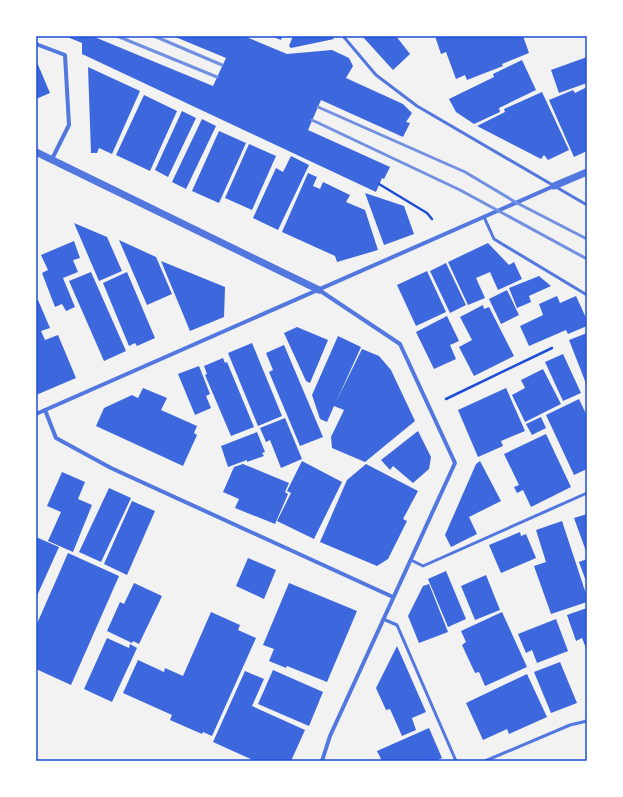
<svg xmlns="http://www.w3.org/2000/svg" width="623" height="797" viewBox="0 0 623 797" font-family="'Source Sans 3',sans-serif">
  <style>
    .building { fill: #3d67dc }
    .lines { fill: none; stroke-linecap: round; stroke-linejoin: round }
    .path { stroke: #1d4ed8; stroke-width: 2.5 }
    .service { stroke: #5277de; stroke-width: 3 }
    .minor { stroke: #5277de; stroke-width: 4 }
    .tertiary { stroke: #5277de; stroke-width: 7 }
    .rail { stroke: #7290e2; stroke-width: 3 }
    .neatline { fill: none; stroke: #1d4ed8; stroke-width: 1.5 }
  </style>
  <rect width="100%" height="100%" fill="#f2f2f2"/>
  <!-- building -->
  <g class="building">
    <path d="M 65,36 L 92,36 L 213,86 L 226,58 L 173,36 L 244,36 L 287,54 L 332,50 L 349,58 L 353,66 L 346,78 L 403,104 L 412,113 L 406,122 L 410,123 L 403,137 L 321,100 L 308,130 L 390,167 L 384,179 L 382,178 L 376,192 L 82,54 L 82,43 Z"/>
    <path d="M 271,36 L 282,36 L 281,40 Z"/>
    <path d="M 293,36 L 332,36 L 334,39 L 291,48 L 289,46 Z"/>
    <path d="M 362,36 L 396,36 L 410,54 L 393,70 Z"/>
    <path d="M 435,36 L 523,36 L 529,53 L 502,64 L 503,66 L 467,80 L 465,75 L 456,79 L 446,52 L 441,54 Z"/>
    <path d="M 587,57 L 587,83 L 559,93 L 551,70 Z"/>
    <path d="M 36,60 L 50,93 L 36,99 Z"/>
    <path d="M 522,60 L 536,90 L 499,108 L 500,112 L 474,124 L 456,112 L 449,99 L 494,77 L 493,74 Z"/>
    <path d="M 88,67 L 140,91 L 112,154 L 99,148 L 97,153 L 91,153 Z"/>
    <path d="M 587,87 L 587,151 L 574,157 L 549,100 L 573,90 L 575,93 Z"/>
    <path d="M 542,92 L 569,150 L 548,160 L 544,155 L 541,159 L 477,126 L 505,112 L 504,109 Z"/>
    <path d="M 144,95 L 177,111 L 150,171 L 116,155 Z"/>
    <path d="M 182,111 L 196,118 L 168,177 L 155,170 Z"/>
    <path d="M 202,119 L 216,126 L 186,189 L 172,182 Z"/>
    <path d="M 219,131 L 246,143 L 219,203 L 192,191 Z"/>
    <path d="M 249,144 L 276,156 L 252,210 L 225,198 Z"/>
    <path d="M 291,156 L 309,165 L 278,230 L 253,218 L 276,168 L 283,172 Z"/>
    <path d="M 308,173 L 317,177 L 313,186 L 320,189 L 323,182 L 350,195 L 346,202 L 365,210 L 378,250 L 337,262 L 335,256 L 282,232 Z"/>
    <path d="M 365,193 L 404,206 L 414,234 L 384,245 Z"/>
    <path d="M 74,223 L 107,237 L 122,271 L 99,281 Z"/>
    <path d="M 119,240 L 156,257 L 172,294 L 147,305 Z"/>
    <path d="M 74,241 L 80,258 L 73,260 L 78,272 L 63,278 L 75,307 L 66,311 L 62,304 L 55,307 L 42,273 L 48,270 L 41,255 Z"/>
    <path d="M 488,243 L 509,265 L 514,262 L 522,279 L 498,290 L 490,272 L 476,278 L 485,298 L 468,305 L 448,262 Z"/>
    <path d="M 161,261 L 225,287 L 224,317 L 190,331 Z"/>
    <path d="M 446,263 L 466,305 L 450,313 L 430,271 Z"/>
    <path d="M 427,271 L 446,312 L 416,326 L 397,285 Z"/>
    <path d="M 91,272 L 126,351 L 104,361 L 69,281 Z"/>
    <path d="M 127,272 L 155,338 L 137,346 L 135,343 L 129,346 L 103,283 Z"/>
    <path d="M 539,276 L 551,286 L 529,296 L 531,302 L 517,308 L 509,288 Z"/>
    <path d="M 507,290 L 519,315 L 501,324 L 489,299 Z"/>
    <path d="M 557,296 L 560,303 L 576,296 L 587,320 L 587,326 L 568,334 L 566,330 L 529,346 L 520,326 L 543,315 L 539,304 Z"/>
    <path d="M 38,300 L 50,328 L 41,331 L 45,340 L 58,335 L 76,378 L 36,395 L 36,301 Z"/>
    <path d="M 483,305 L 484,309 L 489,307 L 514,356 L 474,376 L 459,347 L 472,340 L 460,317 Z"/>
    <path d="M 447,316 L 459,341 L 450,345 L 456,359 L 434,369 L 416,332 Z"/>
    <path d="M 297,327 L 328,340 L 310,383 L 306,381 L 284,333 Z"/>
    <path d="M 587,333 L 587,386 L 569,340 Z"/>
    <path d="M 338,336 L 361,347 L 336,402 L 362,349 L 379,356 L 391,370 L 415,421 L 365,462 L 332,448 L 331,437 L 344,410 L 334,406 L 327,422 L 320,419 L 312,395 Z"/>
    <path d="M 252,343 L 282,416 L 258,426 L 228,353 Z"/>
    <path d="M 284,345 L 323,437 L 300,446 L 269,372 L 273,370 L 266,353 Z"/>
    <path d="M 563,354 L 581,393 L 563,401 L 545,362 Z"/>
    <path d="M 223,358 L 225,363 L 227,362 L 254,427 L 231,436 L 205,375 L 207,374 L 204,366 Z"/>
    <path d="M 199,366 L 210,394 L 206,396 L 211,408 L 195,415 L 178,374 Z"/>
    <path d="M 543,369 L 561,404 L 525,422 L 512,395 L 525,388 L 521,380 Z"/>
    <path d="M 143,388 L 167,398 L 161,410 L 197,426 L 194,433 L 197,435 L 183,466 L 96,426 L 104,408 L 132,395 L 138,398 Z"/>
    <path d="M 506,388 L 525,431 L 501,441 L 503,446 L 478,457 L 458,410 Z"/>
    <path d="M 579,399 L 587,416 L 587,469 L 574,475 L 546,415 Z"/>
    <path d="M 541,417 L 546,428 L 532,435 L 526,424 Z"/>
    <path d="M 285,418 L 302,459 L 281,468 L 270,440 L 266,442 L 260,428 Z"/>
    <path d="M 418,431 L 431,457 L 429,469 L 413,483 L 393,466 L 390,470 L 381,460 Z"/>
    <path d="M 257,432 L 265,452 L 262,453 L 264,456 L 247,462 L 247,460 L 228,467 L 221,446 Z"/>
    <path d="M 546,434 L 571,487 L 531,507 L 523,490 L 517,493 L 514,487 L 519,485 L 504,454 Z"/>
    <path d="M 302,461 L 342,482 L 314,539 L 277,521 L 291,493 L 287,491 Z"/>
    <path d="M 480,461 L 501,501 L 469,517 L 477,534 L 451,547 L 445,535 L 476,464 Z"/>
    <path d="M 243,464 L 289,483 L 285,492 L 288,494 L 275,524 L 235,508 L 239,499 L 223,492 L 234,467 Z"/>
    <path d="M 366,464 L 418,491 L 403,519 L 407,521 L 388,559 L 377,566 L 320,542 L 347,480 Z"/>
    <path d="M 62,472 L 85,482 L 78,499 L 92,505 L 73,552 L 48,541 L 61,512 L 47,506 Z"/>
    <path d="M 109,488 L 131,498 L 101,562 L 79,552 Z"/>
    <path d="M 132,501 L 155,511 L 127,575 L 104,564 Z"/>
    <path d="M 587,514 L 587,554 L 574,518 Z"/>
    <path d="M 562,521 L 587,597 L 587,602 L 551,614 L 534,566 L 546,562 L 536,530 Z"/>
    <path d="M 520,532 L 521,536 L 526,534 L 536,558 L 501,573 L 489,545 Z"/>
    <path d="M 36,537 L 59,547 L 36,598 Z"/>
    <path d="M 68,553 L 119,576 L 71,685 L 36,669 L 36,626 Z"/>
    <path d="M 248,558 L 276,570 L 264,599 L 236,586 Z"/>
    <path d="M 587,559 L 587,584 L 579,562 Z"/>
    <path d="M 446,571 L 466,619 L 448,627 L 428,579 Z"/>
    <path d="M 486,575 L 500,610 L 475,620 L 461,586 Z"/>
    <path d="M 134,583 L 162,596 L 139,644 L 133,641 L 132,643 L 107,631 L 120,602 L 124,604 Z"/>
    <path d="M 289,583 L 357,611 L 327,682 L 287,666 L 286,668 L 269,661 L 274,649 L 263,645 Z"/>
    <path d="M 429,584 L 448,632 L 419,643 L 408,616 L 423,586 Z"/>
    <path d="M 587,608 L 587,651 L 582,638 L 576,641 L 567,615 Z"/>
    <path d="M 211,612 L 240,625 L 238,630 L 256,638 L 212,736 L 203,732 L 202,734 L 170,720 L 172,715 L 123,693 L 138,660 L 164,672 L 165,668 L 183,676 Z"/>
    <path d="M 502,612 L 527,667 L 485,686 L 479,672 L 475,673 L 462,645 L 466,642 L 461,631 Z"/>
    <path d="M 556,619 L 568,651 L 537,663 L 532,650 L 526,653 L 518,634 Z"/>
    <path d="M 107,638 L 129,648 L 130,644 L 137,648 L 112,702 L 84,689 Z"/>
    <path d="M 397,646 L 426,712 L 412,718 L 416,730 L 402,736 L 390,709 L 386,710 L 376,688 Z"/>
    <path d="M 560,662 L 577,703 L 551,713 L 534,672 Z"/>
    <path d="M 273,670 L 323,692 L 309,726 L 258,704 Z"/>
    <path d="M 245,671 L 264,679 L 252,706 L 305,730 L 291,761 L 255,761 L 213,742 Z"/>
    <path d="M 527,674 L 547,717 L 509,734 L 507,729 L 483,740 L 466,703 Z"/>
    <path d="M 429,728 L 442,758 L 435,761 L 382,761 L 377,751 Z"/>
  </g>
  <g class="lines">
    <!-- path -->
    <g class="path">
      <path d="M 379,184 L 427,213 L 432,219"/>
      <path d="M 446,399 L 552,348"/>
    </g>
    <!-- service -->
    <g class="service">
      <path d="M 343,36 L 376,75 L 417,106 L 587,205"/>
      <path d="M 484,217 L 494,239 L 587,295"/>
      <path d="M 411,560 L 423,566 L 587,493"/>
      <path d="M 383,619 L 397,625 L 456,761"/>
      <path d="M 485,761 L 570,725 L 587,721"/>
    </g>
    <!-- minor -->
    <g class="minor">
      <path d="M 36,44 L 65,55 L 69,125 L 52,159"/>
      <path d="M 319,290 L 400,344 L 455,463 L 330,736 L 322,761"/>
      <path d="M 45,410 L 56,438 L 111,468 L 393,597"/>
      <path d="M 36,414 L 554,186"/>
    </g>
    <!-- tertiary -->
    <g class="tertiary">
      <path d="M 36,152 L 319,290"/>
      <path d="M 554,186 L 587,172"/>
    </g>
    <!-- rail -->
    <g class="rail">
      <path d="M 117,36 L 217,77"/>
      <path d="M 154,36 L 222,65"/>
      <path d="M 318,107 L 465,172 L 517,203 L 587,239"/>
      <path d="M 312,120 L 460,190 L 587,259"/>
    </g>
  </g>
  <!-- border -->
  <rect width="623" height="797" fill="none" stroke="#ffffff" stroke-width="74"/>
  <rect x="37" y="37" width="549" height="723" class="neatline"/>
</svg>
